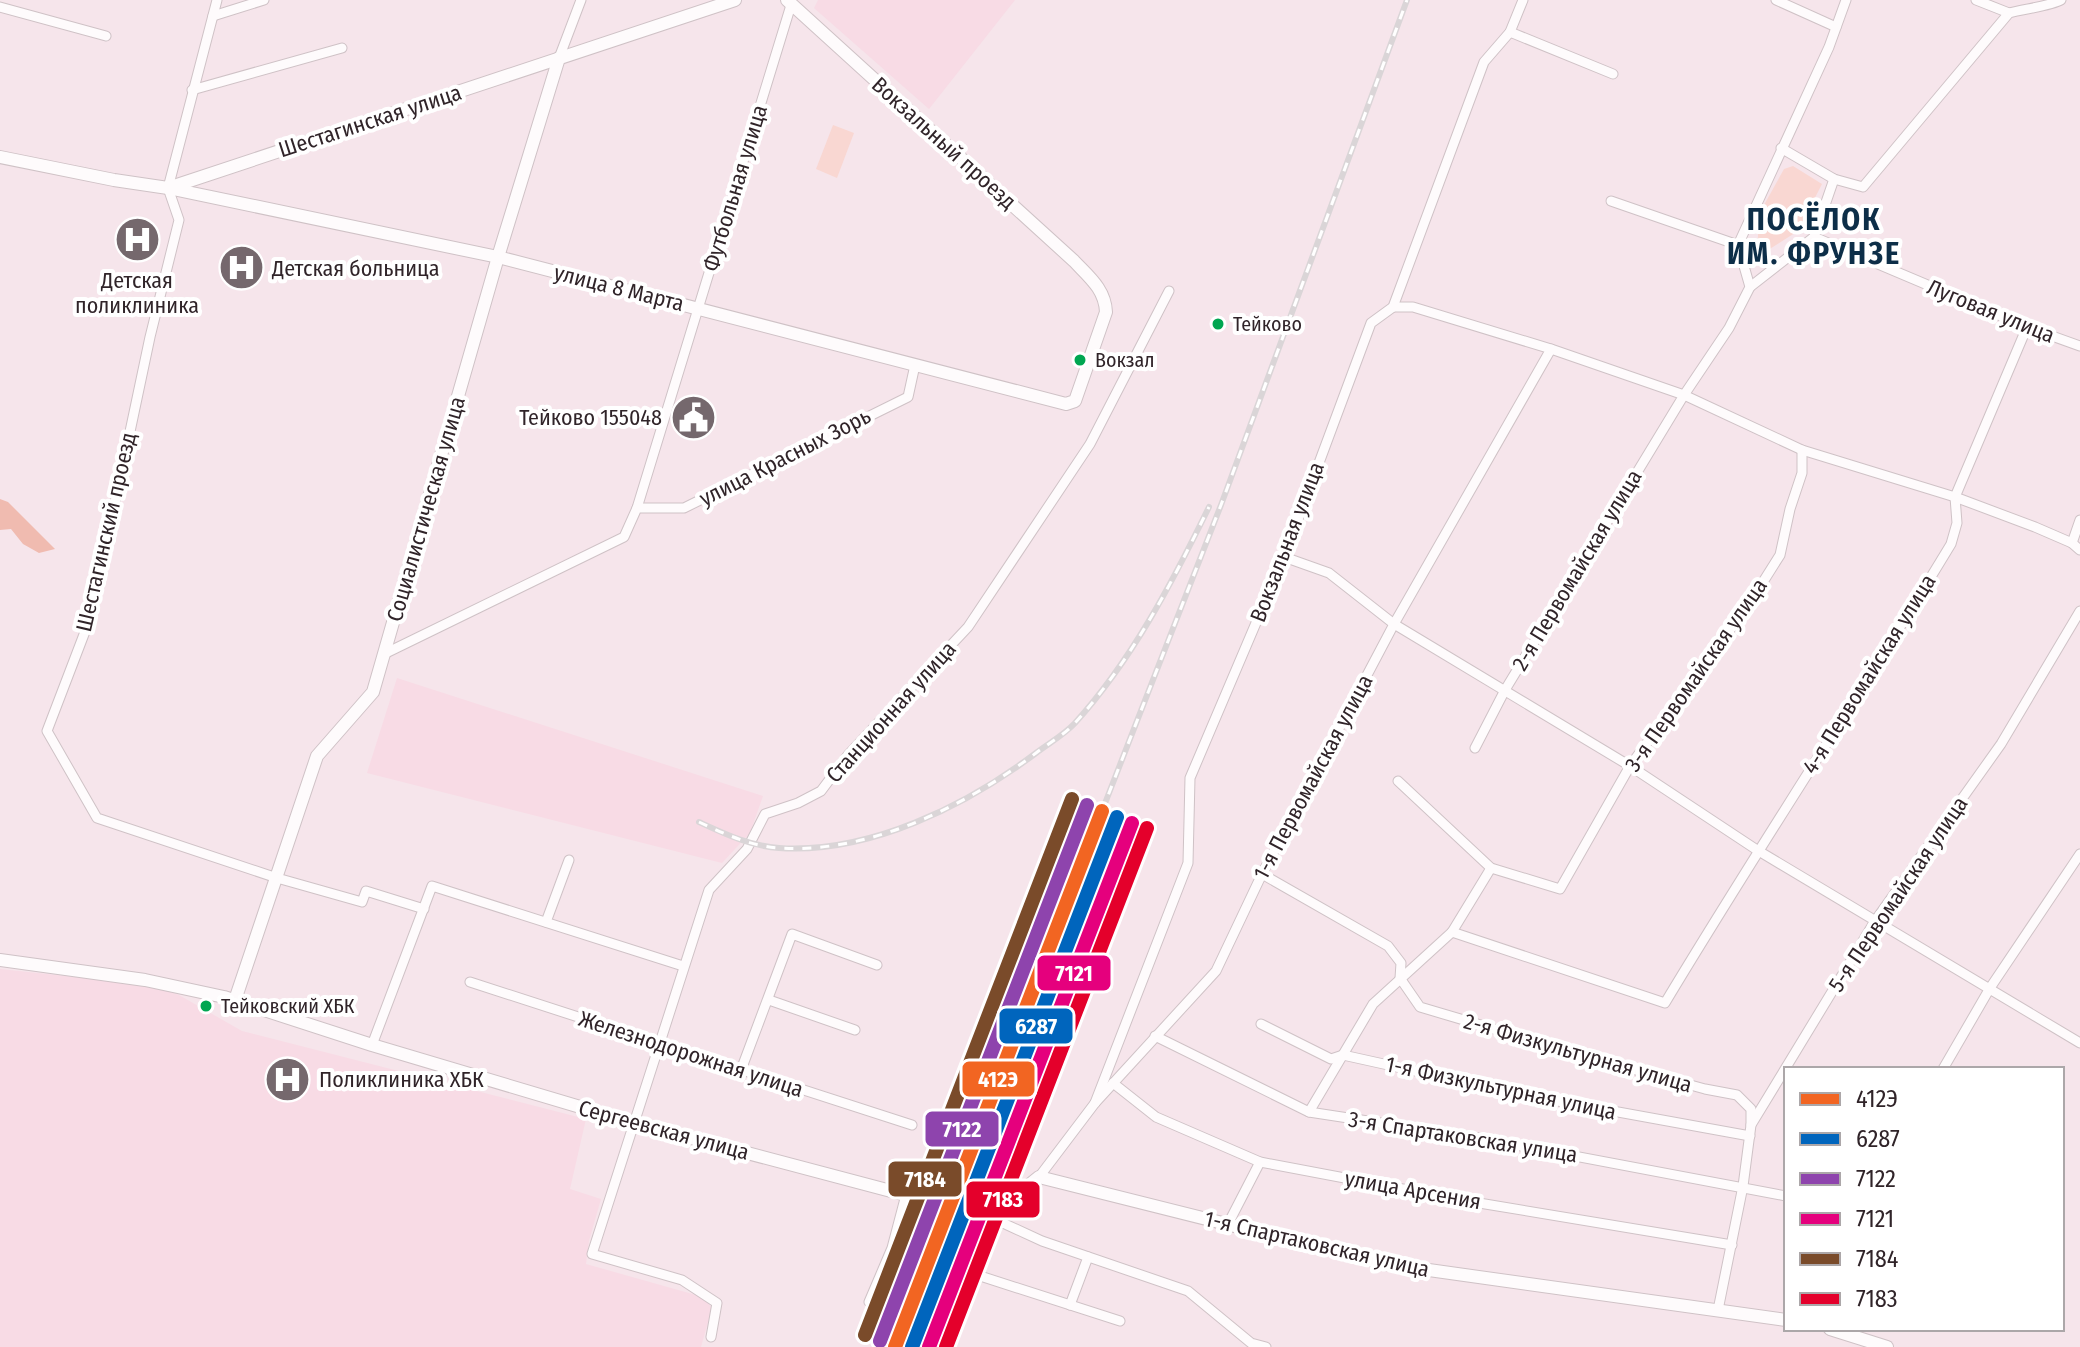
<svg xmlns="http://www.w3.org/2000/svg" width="2080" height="1347" viewBox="0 0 2080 1347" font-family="'Fira Sans Condensed',sans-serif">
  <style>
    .built { fill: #f8dbe5 }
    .green { fill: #f9d7d2 }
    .forest { fill: #f0bbb0 }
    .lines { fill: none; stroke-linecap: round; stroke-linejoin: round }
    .street-casing { stroke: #cfc2c6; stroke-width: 11 }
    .secondary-casing { stroke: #cfc2c6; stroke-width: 14 }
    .street { stroke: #fefbfc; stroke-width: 9 }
    .secondary { stroke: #fefbfc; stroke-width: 12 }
    .rail-casing { stroke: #dad5d7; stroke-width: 6 }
    .rail { stroke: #fff; stroke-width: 3; stroke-dasharray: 9; stroke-linecap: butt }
    .rail-1-casing { stroke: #fff; stroke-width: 20 }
    .rail-2-casing { stroke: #fff; stroke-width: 20 }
    .rail-3-casing { stroke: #fff; stroke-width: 20 }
    .rail-4-casing { stroke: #fff; stroke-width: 20 }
    .rail-5-casing { stroke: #fff; stroke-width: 20 }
    .rail-6-casing { stroke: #fff; stroke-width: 20 }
    .rail-1 { stroke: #f26522; stroke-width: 14 }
    .rail-2 { stroke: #0065bd; stroke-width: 14 }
    .rail-3 { stroke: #8e44ad; stroke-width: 14 }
    .rail-4 { stroke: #e5007d; stroke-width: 14 }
    .rail-5 { stroke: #7a4b2a; stroke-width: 14 }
    .rail-6 { stroke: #e4002b; stroke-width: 14 }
    .bus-dot { fill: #00a651; stroke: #fff; stroke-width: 3 }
    .labels { text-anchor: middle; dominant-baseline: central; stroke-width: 8; stroke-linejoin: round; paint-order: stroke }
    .bus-label { font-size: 20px; fill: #302429; stroke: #fff; text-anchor: start }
    .street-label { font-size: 22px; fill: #302429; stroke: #fff }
    .poi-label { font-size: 22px; fill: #302429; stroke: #fff; text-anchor: start }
    .district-label { font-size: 30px; font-weight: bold; letter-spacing: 2px; fill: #0d2e48; stroke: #fff }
    .line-badge { stroke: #fff; stroke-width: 3 }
    .badge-label { font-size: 22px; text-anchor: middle; font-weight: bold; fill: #fff }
  </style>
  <rect width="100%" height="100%" fill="#f6e5eb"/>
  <!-- built -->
  <g class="built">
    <path d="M 818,0 L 1015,0 L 929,109 L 814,8 Z"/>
    <path d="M 397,678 L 763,796 L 750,833 L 722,863 L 367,773 Z"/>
    <path d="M 0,969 L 150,985 L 179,995 L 242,1031 L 586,1119 L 570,1189 L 601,1199 L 589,1241 L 586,1264 L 703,1297 L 712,1308 L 701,1347 L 0,1347 Z"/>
  </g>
  <!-- green -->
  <g class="green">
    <path d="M 833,125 L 854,133 L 837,178 L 816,169 Z"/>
    <path d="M 1793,166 L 1822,184 L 1798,231 L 1757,257 L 1759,214 L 1784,169 Z"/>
  </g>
  <!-- forest -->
  <path class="forest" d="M 0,499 L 8,502 L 55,549 L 39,553 L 23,544 L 11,529 L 0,530 Z"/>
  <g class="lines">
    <defs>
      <g id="street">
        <path d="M 217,0 L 168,188 L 179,220 L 150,337 L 91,616 L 47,731 L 97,818 L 277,878 L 362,902 L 366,891 L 424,909"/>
        <path d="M 1776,0 L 1836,27"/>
        <path d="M 1976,0 L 2009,13"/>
        <path d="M 0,7 L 106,36"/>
        <path d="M 213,16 L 264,0"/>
        <path d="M 1510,32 L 1613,74"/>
        <path d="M 559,58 L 581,0"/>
        <path d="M 192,90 L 342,48"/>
        <path d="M 1781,148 L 1834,179 L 1863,187 L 2009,13 C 2023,9 2051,6 2061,0"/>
        <path d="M 1611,201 L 1738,245"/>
        <path d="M 1814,237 L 2027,327 L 2080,346"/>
        <path d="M 1750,287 L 1814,237 L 1834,179"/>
        <path d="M 1393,307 L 1413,307 L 1551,349 L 1684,395 L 1802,450 L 1955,497 L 2035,527 L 2072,543 L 2080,550"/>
        <path d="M 637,508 L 791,5"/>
        <path d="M 2072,543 L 2080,520"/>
        <path d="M 1284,557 L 1329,573 L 1394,624 L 1630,766 L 1757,850 L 2080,1043"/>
        <path d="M 384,654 L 624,537 L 637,508 L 684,508 L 908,397 L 915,365"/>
        <path d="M 1475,748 L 1505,690 L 1684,395 L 1729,328 L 1750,287 L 1738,245 L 1829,47 L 1846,0"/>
        <path d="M 1398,781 L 1491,868 L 1560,889 L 1630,766 L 1751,601 L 1780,555 L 1790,509 L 1802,473 L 1802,450"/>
        <path d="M 1262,874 L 1388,946 L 1401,963 L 1400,978 L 1420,1007 L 1592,1058 L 1705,1089 L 1737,1095 L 1751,1109 L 1751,1125"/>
        <path d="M 546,922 L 569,860"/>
        <path d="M 1452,932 L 1665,1003 C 1758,848 1858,698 1951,544 L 1957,523 L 1955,497 L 2027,327"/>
        <path d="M 470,982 L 912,1125"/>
        <path d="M 769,1000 L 855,1030"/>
        <path d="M 1261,1024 L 1331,1059 L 1343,1055 L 1519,1094 L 1750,1136"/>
        <path d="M 1155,1036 L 1309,1112 L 1479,1138 L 1786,1196"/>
        <path d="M 372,1045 L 432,886 L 683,966"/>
        <path d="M 1943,1069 L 1990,988 L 2080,854"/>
        <path d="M 741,1070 L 792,934 L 877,965"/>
        <path d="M 1113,1083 L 1156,1117 L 1260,1162 L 1461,1200 L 1732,1245"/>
        <path d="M 1095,1103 L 1188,863 L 1190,778 L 1284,557 L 1371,323 L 1393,307 L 1484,62 L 1510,32 L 1523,0"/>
        <path d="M 1309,1112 L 1373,1004 L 1452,932 L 1491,868"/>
        <path d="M 1039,1177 L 1095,1103 L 1216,971 L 1262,874 L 1394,624 L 1551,349"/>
        <path d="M 994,1213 L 1005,1224 L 1042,1241 L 1188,1291 L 1251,1343 L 1266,1347"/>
        <path d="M 1228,1224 L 1260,1162"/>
        <path d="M 974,1274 L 1120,1321"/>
        <path d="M 869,1302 L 892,1248 L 906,1195"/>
        <path d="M 1070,1305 L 1088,1257"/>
        <path d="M 1718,1310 L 1743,1186 L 1751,1125 L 1875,921 L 2001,744 L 2080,611"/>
        <path d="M 711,1337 L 717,1303 L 682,1280 L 592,1254 L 709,890 L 747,849 L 765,814 L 798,803 L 821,791 L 848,755 L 968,627 L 1090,444 L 1169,291"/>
      </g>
      <g id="secondary">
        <path d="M 0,157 L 114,180 L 168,188 L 735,0"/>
        <path d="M 168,188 L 498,257 L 1066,404 L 1075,401 L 1106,312 C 1105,289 1089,277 1074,261 L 787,0"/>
        <path d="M 0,960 L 145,980 L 224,997 L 372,1045 L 634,1123 L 906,1195 L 957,1212 L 994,1213 L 1039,1177 L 1386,1264 L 1786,1320"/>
        <path d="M 235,1000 L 317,756 L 373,692 L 498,257 L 559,58"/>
        <path d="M 1830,1329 L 1887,1347"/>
      </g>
    </defs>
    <!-- street casing -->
    <use href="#street" class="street-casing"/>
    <!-- secondary casing -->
    <use href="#secondary" class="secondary-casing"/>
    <!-- street -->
    <use href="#street" class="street"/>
    <!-- secondary -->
    <use href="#secondary" class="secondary"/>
    <defs>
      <g id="rail">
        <path d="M 1102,811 L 1221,505 L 1407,0"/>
        <path d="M 699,822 C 725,834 750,846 779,848 C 869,854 966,806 1036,753 C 1049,743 1064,735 1075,723 C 1132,660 1172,583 1209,507"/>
      </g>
    </defs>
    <!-- rail casing -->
    <use href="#rail" class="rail-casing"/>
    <!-- rail -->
    <use href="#rail" class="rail"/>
    <defs>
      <path id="rail-1" d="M 895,1347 L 1102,811"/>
      <path id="rail-2" d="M 912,1347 L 1117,817"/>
      <path id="rail-3" d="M 880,1341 L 1087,805"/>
      <path id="rail-4" d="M 929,1347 L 1132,823"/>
      <path id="rail-5" d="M 865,1335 L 1072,799"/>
      <path id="rail-6" d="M 946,1347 L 1147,828"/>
    </defs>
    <!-- rail-1 casing -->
    <use href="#rail-1" class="rail-1-casing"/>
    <!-- rail-2 casing -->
    <use href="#rail-2" class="rail-2-casing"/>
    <!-- rail-3 casing -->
    <use href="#rail-3" class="rail-3-casing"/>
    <!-- rail-4 casing -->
    <use href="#rail-4" class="rail-4-casing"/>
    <!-- rail-5 casing -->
    <use href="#rail-5" class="rail-5-casing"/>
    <!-- rail-6 casing -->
    <use href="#rail-6" class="rail-6-casing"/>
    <!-- rail-1 -->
    <use href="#rail-1" class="rail-1"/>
    <!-- rail-2 -->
    <use href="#rail-2" class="rail-2"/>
    <!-- rail-3 -->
    <use href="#rail-3" class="rail-3"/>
    <!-- rail-4 -->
    <use href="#rail-4" class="rail-4"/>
    <!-- rail-5 -->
    <use href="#rail-5" class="rail-5"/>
    <!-- rail-6 -->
    <use href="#rail-6" class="rail-6"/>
  </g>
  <!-- icons -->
  <defs>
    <symbol id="hospital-disc" viewBox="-11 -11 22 22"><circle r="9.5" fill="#75686d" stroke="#fff"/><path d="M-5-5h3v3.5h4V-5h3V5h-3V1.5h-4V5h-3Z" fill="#fff"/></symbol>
    <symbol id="civic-disc" viewBox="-11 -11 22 22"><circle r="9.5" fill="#75686d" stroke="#fff"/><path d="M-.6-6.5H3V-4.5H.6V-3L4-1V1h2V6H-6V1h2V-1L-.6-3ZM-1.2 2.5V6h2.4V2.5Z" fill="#fff"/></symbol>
  </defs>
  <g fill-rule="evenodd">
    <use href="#hospital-disc" x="112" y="214" width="51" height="51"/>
    <use href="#hospital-disc" x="216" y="242" width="51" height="51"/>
    <use href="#civic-disc" x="668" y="392" width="51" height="51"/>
    <use href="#hospital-disc" x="262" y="1054" width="51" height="51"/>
  </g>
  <!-- markers -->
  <g class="bus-dot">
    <circle cx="1218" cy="324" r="7"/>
    <circle cx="1080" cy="360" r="7"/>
    <circle cx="206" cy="1006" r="7"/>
  </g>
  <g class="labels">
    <!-- bus labels -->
    <g class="bus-label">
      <text x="1233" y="324">Тейково</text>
      <text x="1095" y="360">Вокзал</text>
      <text x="221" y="1006">Тейковский ХБК</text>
    </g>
    <!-- street labels -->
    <g class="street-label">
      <text transform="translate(370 121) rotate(-18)">Шестагинская улица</text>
      <text transform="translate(944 143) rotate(42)">Вокзальный проезд</text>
      <text transform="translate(735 188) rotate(-73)">Футбольная улица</text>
      <text transform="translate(619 288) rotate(14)">улица 8 Марта</text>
      <text transform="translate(1991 311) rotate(22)">Луговая улица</text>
      <text transform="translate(785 457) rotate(-27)">улица Красных Зорь</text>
      <text transform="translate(426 509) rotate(-74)">Социалистическая улица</text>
      <text transform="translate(106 532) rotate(-77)">Шестагинский проезд</text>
      <text transform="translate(1287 542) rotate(-69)">Вокзальная улица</text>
      <text transform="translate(1577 570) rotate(-59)">2-я Первомайская улица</text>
      <text transform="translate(1869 674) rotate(-58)">4-я Первомайская улица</text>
      <text transform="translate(1696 675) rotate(-55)">3-я Первомайская улица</text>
      <text transform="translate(891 712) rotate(-48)">Станционная улица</text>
      <text transform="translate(1313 777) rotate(-62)">1-я Первомайская улица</text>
      <text transform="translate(1898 894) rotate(-56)">5-я Первомайская улица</text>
      <text transform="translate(1578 1053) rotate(16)">2-я Физкультурная улица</text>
      <text transform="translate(691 1054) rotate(18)">Железнодорожная улица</text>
      <text transform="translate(1501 1088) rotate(12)">1-я Физкультурная улица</text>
      <text transform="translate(664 1130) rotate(15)">Сергеевская улица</text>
      <text transform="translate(1463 1137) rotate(9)">3-я Спартаковская улица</text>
      <text transform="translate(1413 1190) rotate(10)">улица Арсения</text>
      <text transform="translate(1317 1244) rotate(13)">1-я Спартаковская улица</text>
    </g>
    <!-- poi labels -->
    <g class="poi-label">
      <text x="272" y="268">Детская больница</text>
      <text x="137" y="280" text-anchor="middle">Детская<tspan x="137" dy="25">поликлиника</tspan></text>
      <text x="662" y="417" text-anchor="end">Тейково 155048</text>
      <text x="319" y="1079">Поликлиника ХБК</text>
    </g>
    <!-- district labels -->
    <g class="district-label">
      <text x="1814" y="220">ПОСЁЛОК<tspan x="1814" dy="34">ИМ. ФРУНЗЕ</tspan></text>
    </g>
  </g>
  <g class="line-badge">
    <rect x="1036" y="954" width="76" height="38" rx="8" fill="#e5007d"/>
    <rect x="998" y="1007" width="76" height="38" rx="8" fill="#0065bd"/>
    <rect x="961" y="1060" width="75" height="38" rx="8" fill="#f26522"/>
    <rect x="924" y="1110" width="76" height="38" rx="8" fill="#8e44ad"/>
    <rect x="887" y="1160" width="76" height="38" rx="8" fill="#7a4b2a"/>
    <rect x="965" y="1180" width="76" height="39" rx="8" fill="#e4002b"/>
  </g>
  <g class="badge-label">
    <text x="1074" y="981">7121</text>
    <text x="1036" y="1034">6287</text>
    <text x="998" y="1087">412Э</text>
    <text x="962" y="1137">7122</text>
    <text x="925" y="1187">7184</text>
    <text x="1003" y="1207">7183</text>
  </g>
  <!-- legend -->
  <rect x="1784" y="1067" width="280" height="264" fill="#ffffff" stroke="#aca7a9" stroke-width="2"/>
  <rect x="1800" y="1093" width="40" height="12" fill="#f26522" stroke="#aca7a9" stroke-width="2"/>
  <text x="1856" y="1107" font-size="24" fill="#302429">412Э</text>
  <rect x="1800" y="1133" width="40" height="12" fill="#0065bd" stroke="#aca7a9" stroke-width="2"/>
  <text x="1856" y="1147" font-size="24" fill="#302429">6287</text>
  <rect x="1800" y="1173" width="40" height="12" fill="#8e44ad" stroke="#aca7a9" stroke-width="2"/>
  <text x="1856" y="1187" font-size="24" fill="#302429">7122</text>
  <rect x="1800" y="1213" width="40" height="12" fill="#e5007d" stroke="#aca7a9" stroke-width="2"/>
  <text x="1856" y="1227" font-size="24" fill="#302429">7121</text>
  <rect x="1800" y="1253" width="40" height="12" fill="#7a4b2a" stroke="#aca7a9" stroke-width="2"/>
  <text x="1856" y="1267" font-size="24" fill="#302429">7184</text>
  <rect x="1800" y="1293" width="40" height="12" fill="#e4002b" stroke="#aca7a9" stroke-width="2"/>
  <text x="1856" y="1307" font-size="24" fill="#302429">7183</text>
</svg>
